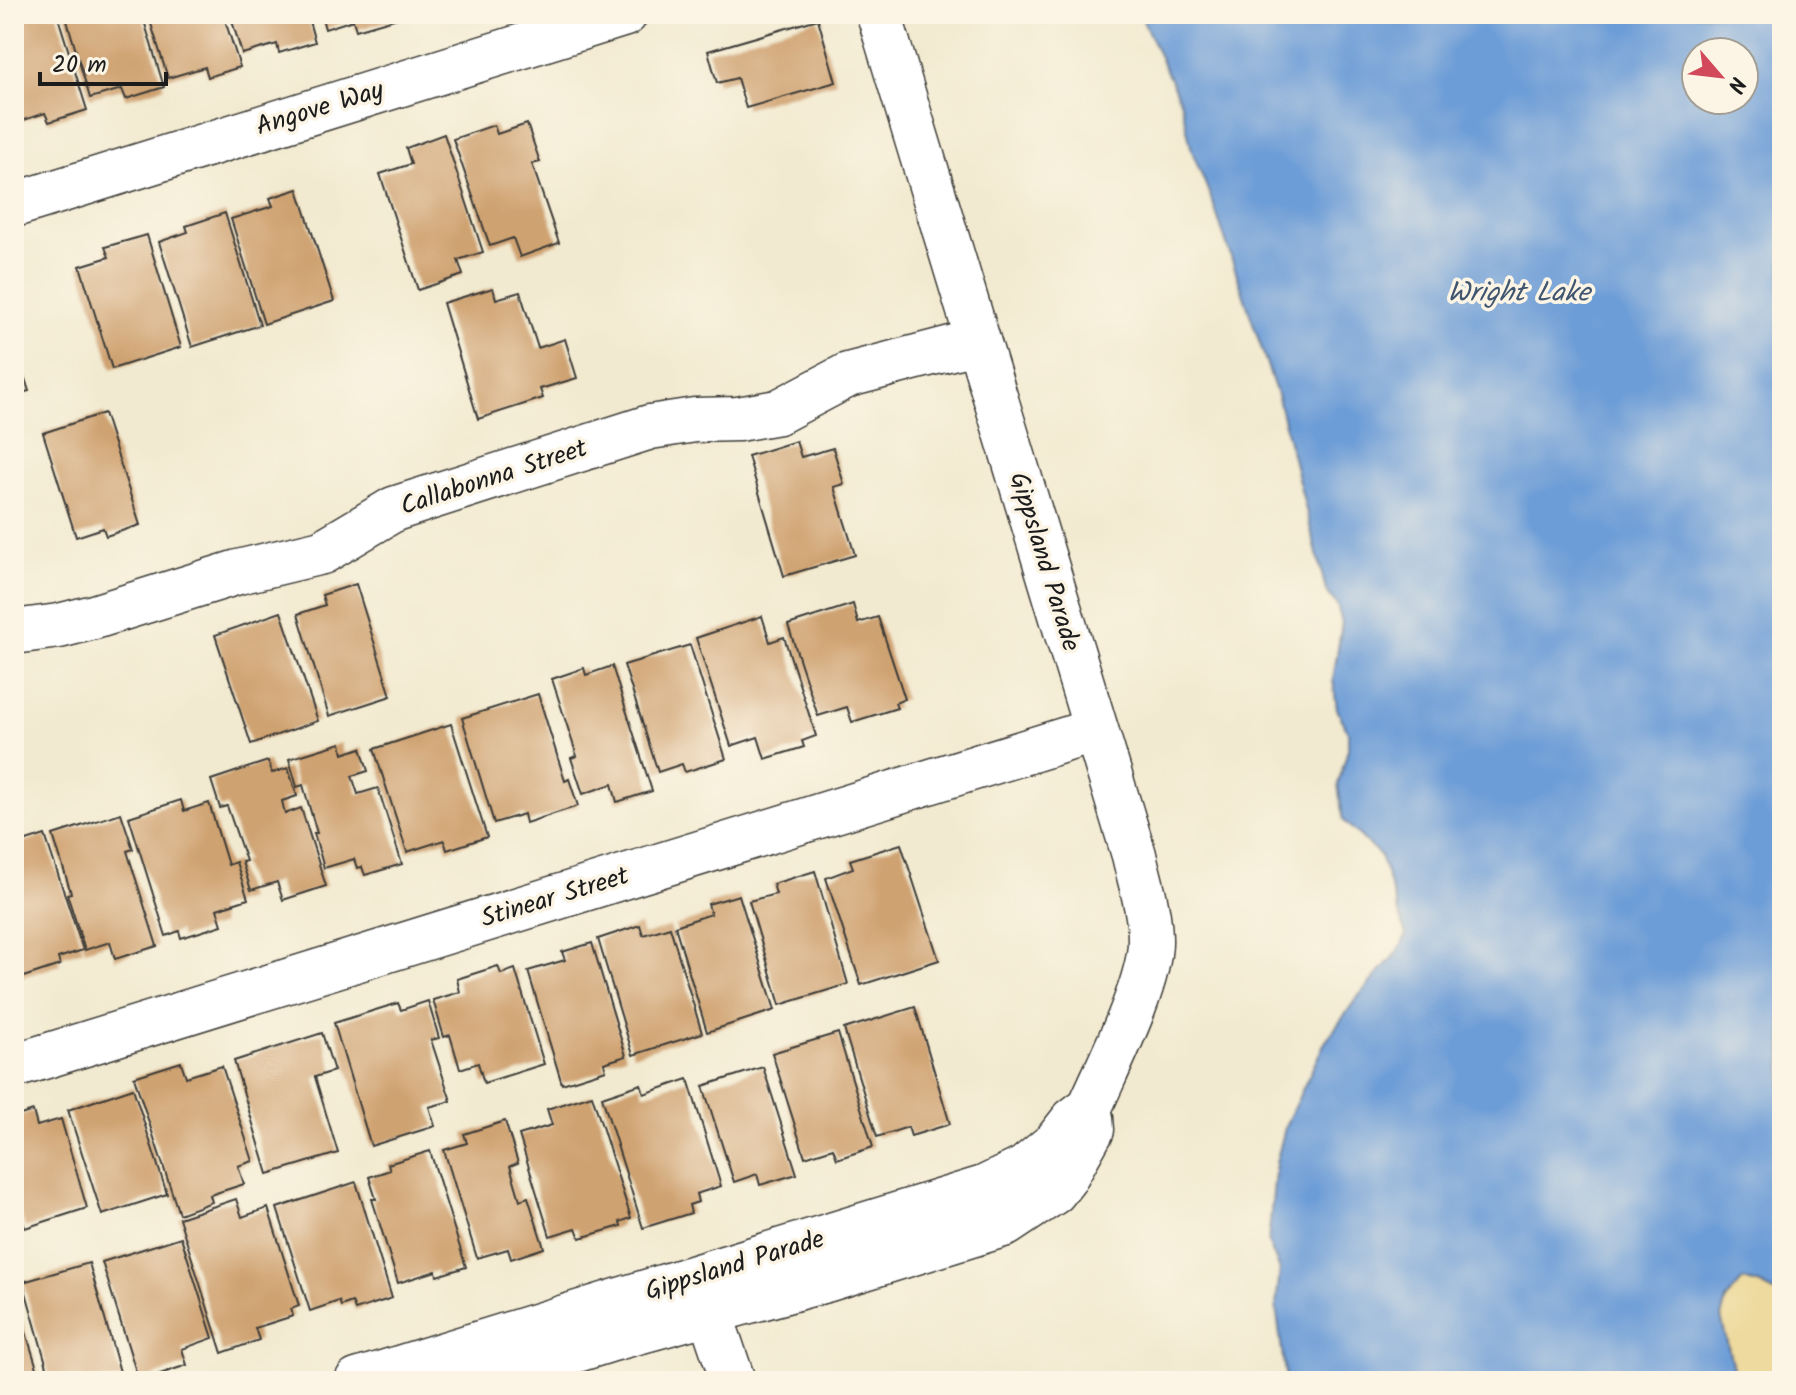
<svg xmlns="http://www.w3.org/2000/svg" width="1796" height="1395" viewBox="0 0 1796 1395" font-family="Kalam,sans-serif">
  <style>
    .sand { fill: #eeda9e; stroke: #857b5d; stroke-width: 2 }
    .water { fill: #6d9dd7; stroke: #445c7a; stroke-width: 2; fill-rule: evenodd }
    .building { fill: #cfa271 }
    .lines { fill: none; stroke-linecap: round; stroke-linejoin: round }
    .minor-casing { stroke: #3c3b37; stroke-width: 47 }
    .minor { stroke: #fff; stroke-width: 44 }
    .labels { text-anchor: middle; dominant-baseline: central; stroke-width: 7; stroke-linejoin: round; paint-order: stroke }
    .street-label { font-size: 26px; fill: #1c1c1c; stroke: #fcf5e5 }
    .water-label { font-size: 28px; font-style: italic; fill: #405670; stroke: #fcf5e5 }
  </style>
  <rect width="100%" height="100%" fill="#fcf5e5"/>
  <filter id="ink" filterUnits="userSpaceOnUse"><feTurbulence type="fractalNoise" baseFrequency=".0125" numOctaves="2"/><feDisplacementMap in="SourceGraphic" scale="16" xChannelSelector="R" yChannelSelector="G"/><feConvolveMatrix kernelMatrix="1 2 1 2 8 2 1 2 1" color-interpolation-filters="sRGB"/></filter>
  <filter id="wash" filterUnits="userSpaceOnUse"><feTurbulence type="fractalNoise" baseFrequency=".006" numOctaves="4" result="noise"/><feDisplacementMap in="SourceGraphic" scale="32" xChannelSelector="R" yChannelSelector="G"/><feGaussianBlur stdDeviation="1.8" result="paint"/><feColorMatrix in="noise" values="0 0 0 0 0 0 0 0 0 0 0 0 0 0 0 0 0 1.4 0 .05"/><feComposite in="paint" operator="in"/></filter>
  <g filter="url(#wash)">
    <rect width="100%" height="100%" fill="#f2ead0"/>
    <!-- sand -->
    <path class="sand" d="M 1743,1280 L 1761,1285 L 1782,1296 L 1782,1381 L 1736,1381 L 1721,1317 L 1726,1300 Z"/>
    <!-- water -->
    <path class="water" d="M 1140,14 L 1782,14 L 1782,1296 L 1761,1285 L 1743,1280 L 1726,1300 L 1721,1317 L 1736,1381 L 1286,1381 L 1276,1306 L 1280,1270 L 1268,1242 L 1276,1163 L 1286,1124 L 1324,1044 L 1356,999 L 1399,950 L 1406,935 L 1380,855 L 1343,820 L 1338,784 L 1348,749 L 1348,732 L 1337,709 L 1333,680 L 1342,623 L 1337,605 L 1326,590 L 1278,398 L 1213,203 L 1192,151 L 1181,103 ZM 1696,52 L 1744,52 L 1744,100 L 1696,100 Z"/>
    <g id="blocks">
      <!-- building -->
      <g class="building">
        <path d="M 14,14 L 57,14 L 87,110 L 49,122 L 45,113 L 18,122 L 14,111 Z"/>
        <path d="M 65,14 L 142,14 L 164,87 L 126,99 L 122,89 L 90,98 Z"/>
        <path d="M 148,14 L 223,14 L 240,67 L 208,77 L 205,67 L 168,78 Z"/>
        <path d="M 230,14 L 307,14 L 315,42 L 279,53 L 277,44 L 242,54 Z"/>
        <path d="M 321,14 L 408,14 L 408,15 L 356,30 L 353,20 L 325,29 Z"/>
        <path d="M 818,19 L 836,82 L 746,108 L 737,78 L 717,83 L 708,51 Z"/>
        <path d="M 527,124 L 540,162 L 532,164 L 559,243 L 520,257 L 513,238 L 490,246 L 453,139 L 494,125 L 497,134 Z"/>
        <path d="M 444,134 L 483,252 L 458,260 L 463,275 L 418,290 L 380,174 L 411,164 L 406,148 Z"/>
        <path d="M 298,189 L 334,301 L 264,324 L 231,219 L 273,206 L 270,198 Z"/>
        <path d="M 225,213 L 260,325 L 192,347 L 159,242 L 188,232 L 186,226 Z"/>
        <path d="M 147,235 L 181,347 L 112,369 L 80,266 L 109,257 L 105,247 Z"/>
        <path d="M 493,288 L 496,299 L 520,292 L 538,348 L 565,339 L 577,378 L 540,389 L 543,398 L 478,419 L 443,303 Z"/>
        <path d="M 14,345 L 29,391 L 14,395 Z"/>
        <path d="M 104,413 L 140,525 L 106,536 L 103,528 L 76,537 L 43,433 Z"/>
        <path d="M 796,441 L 801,457 L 833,448 L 844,484 L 834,487 L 855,555 L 784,576 L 748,456 Z"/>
        <path d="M 356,584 L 391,696 L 329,716 L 298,614 L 325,605 L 322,595 Z"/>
        <path d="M 853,604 L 858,623 L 878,617 L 905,699 L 895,703 L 897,708 L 852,722 L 847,707 L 818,716 L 788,625 Z"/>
        <path d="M 281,612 L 318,721 L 251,744 L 215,635 Z"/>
        <path d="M 762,616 L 770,642 L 784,637 L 816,736 L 802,741 L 804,747 L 765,759 L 758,737 L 731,746 L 696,638 Z"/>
        <path d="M 690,645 L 726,759 L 685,772 L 682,764 L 658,772 L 624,665 Z"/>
        <path d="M 612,666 L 652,791 L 617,802 L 612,784 L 583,794 L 571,758 L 577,756 L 552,679 L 584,668 L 586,675 Z"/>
        <path d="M 538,694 L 565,781 L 569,779 L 578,806 L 526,823 L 524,814 L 494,823 L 462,718 Z"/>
        <path d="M 451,724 L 487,837 L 447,850 L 444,840 L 407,852 L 374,749 Z"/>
        <path d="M 341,743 L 343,754 L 361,748 L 368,771 L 352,776 L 358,794 L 378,788 L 402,864 L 365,875 L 362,867 L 357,868 L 354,859 L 324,868 L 314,833 L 317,833 L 303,785 L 297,787 L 289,759 Z"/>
        <path d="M 268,761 L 272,773 L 288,768 L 297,796 L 282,801 L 285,814 L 301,808 L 326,886 L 283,900 L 277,882 L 251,890 L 242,862 L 246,861 L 227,806 L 220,808 L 211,780 Z"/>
        <path d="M 181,800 L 184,811 L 209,803 L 228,865 L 236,862 L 248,899 L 217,909 L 222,925 L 181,938 L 179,931 L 166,936 L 129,817 Z"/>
        <path d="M 121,813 L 133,849 L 127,851 L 157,946 L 115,959 L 110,942 L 85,950 L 67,894 L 71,893 L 53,835 Z"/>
        <path d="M 45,835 L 83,950 L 58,958 L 60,965 L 14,980 L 14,845 Z"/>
        <path d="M 901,844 L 939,960 L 861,985 L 826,878 L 853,868 L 850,860 Z"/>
        <path d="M 815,871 L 848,984 L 780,1005 L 749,901 L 776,894 L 773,884 Z"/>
        <path d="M 739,895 L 775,1010 L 707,1032 L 675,926 L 711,914 L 708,904 Z"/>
        <path d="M 640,925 L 643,935 L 670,927 L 702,1033 L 633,1055 L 598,939 Z"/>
        <path d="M 592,943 L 626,1056 L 604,1063 L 606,1070 L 562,1084 L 528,971 L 565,960 L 562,952 Z"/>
        <path d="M 498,966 L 501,974 L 515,969 L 544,1064 L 484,1083 L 478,1063 L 460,1069 L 450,1035 L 444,1037 L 433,1000 L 460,992 L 457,979 Z"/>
        <path d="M 428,1001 L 439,1038 L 431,1040 L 451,1101 L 429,1107 L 435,1126 L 371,1146 L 334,1023 L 398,1003 L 401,1010 Z"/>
        <path d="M 915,1007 L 950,1124 L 911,1136 L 908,1127 L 877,1137 L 844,1029 Z"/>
        <path d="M 322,1033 L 334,1071 L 315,1077 L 338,1153 L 268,1174 L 234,1061 Z"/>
        <path d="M 838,1033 L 873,1147 L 837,1159 L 833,1148 L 805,1157 L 772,1053 Z"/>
        <path d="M 181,1062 L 186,1077 L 222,1066 L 253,1161 L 238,1166 L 244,1184 L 210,1195 L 212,1202 L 179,1214 L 134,1077 Z"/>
        <path d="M 763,1067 L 797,1174 L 760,1185 L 757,1174 L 734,1182 L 703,1086 Z"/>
        <path d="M 688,1079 L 721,1186 L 696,1194 L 698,1202 L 689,1205 L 691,1213 L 643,1228 L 602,1097 L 641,1084 L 644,1094 Z"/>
        <path d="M 133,1088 L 167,1194 L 102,1215 L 68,1110 Z"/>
        <path d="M 592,1095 L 631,1218 L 620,1222 L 621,1226 L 580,1238 L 576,1228 L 550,1236 L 519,1135 L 552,1125 L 547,1109 Z"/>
        <path d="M 33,1111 L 37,1126 L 61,1119 L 87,1208 L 25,1228 L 14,1193 L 14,1117 Z"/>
        <path d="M 505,1121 L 518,1163 L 510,1166 L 520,1200 L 528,1197 L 544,1248 L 511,1259 L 508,1249 L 477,1258 L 444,1150 L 467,1143 L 464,1134 Z"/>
        <path d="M 430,1151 L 466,1267 L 437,1276 L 436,1271 L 398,1283 L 372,1199 L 376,1199 L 369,1177 L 390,1170 L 388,1164 Z"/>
        <path d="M 356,1182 L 392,1298 L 355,1310 L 352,1302 L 341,1306 L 339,1301 L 310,1311 L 277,1208 Z"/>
        <path d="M 236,1199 L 242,1217 L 268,1208 L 299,1306 L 291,1309 L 293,1316 L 255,1328 L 259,1340 L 222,1353 L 179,1218 Z"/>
        <path d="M 181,1237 L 213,1338 L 182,1349 L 187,1365 L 139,1381 L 102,1262 Z"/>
        <path d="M 89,1263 L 122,1379 L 51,1381 L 23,1282 Z"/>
        <path d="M 14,1297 L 15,1297 L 41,1381 L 14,1381 Z"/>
      </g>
    </g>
  </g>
  <g filter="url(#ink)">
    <use href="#blocks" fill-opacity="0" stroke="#3c3b37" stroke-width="2"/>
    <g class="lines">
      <defs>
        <g id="minor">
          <path d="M 14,205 L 625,14"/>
          <path d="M 14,632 L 59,626 L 94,617 L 238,572 L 322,552 L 394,509 L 650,427 L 695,420 L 738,419 L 778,412 L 848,375 L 978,341"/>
          <path d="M 14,1066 L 1096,730"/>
          <path d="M 701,1287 L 733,1381"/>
          <path d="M 357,1381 L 984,1188 L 1025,1168 L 1055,1143 L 1073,1120 L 1090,1107 C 1108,1066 1151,982 1150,940 C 1150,911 1140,882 1134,855 L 879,14"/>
          <path d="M 477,1381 L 612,1339 L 829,1279 L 1006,1224 L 1054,1192 L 1065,1178 L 1092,1130 L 1091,1118"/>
        </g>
      </defs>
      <!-- minor casing -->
      <use href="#minor" class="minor-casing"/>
      <!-- minor -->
      <use href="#minor" class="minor"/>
    </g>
  </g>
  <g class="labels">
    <!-- street labels -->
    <g class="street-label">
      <text transform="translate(320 109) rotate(-17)">Angove Way</text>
      <text transform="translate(494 478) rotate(-18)">Callabonna Street</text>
      <text transform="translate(1044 562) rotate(73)">Gippsland Parade</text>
      <text transform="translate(555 898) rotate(-17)">Stinear Street</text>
      <text transform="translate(735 1266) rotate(-17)">Gippsland Parade</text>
    </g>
    <!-- water labels -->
    <g class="water-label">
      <text x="1519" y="293">Wright Lake</text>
    </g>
  </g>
  <!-- margin -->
  <rect width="1796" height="1395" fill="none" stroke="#fcf5e5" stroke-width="48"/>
  <!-- north arrow -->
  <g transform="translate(1720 76) rotate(118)"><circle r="38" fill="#fcf5e5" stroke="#a29e95" stroke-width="2"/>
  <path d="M0-6L14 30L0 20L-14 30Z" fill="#d1495b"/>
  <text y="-12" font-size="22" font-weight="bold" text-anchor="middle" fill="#1c1c1c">N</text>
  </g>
  <!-- scale -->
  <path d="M40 72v12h126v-12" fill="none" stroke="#1c1c1c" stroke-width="4"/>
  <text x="52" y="72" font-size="24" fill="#1c1c1c" stroke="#fcf5e5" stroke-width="6" paint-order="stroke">20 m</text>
</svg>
